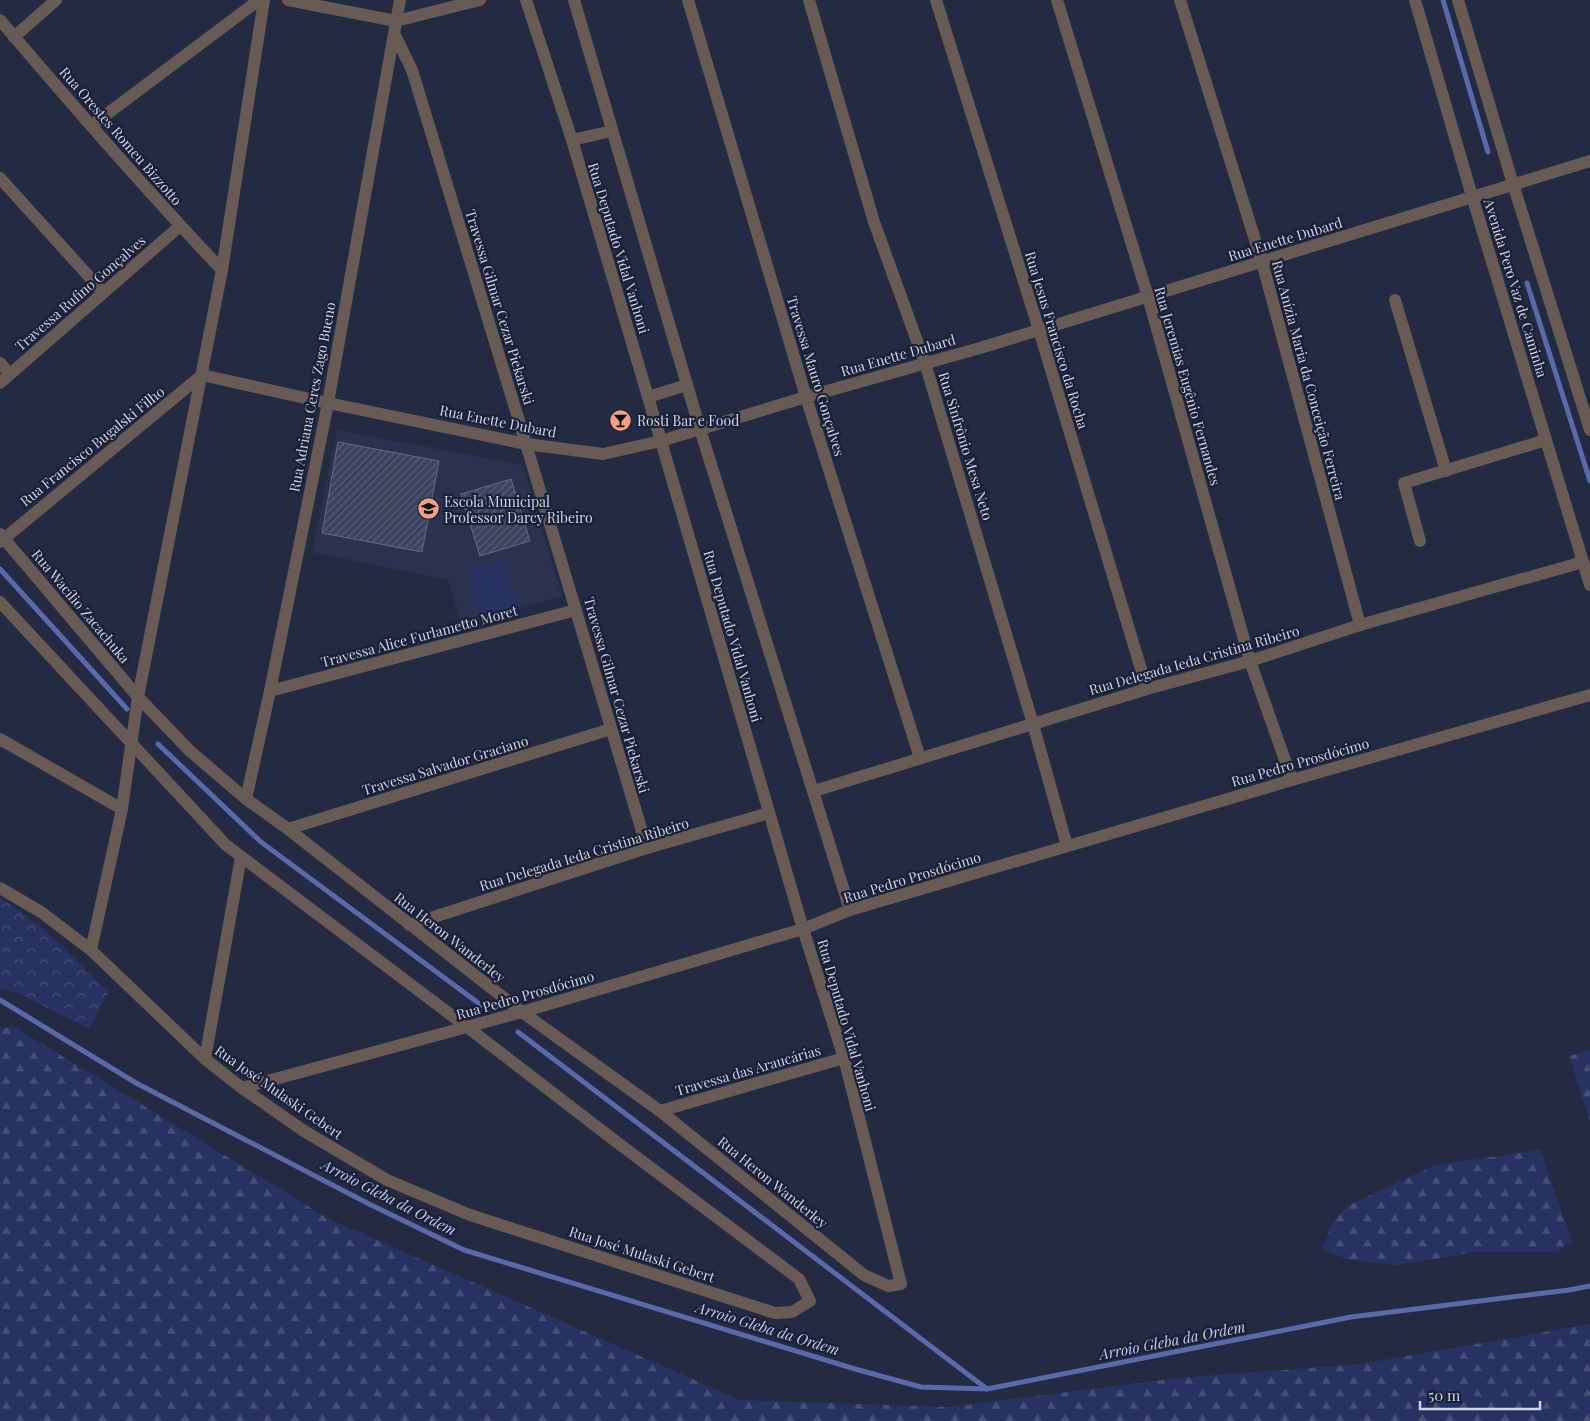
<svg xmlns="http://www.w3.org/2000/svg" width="1590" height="1421" viewBox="0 0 1590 1421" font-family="'Playfair Display',serif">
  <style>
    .built { fill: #2b3250 }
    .forest { fill: url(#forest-firs) }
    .park { fill: url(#park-crowns) }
    .garden { fill: #283262 }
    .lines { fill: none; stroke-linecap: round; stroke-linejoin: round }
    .stream { stroke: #5969ab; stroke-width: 5 }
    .building { fill: url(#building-hatch); stroke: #636b87 }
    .minor { stroke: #685a55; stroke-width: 12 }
    .labels { text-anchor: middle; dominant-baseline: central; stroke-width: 4.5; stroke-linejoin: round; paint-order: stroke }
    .street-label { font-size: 14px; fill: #d0d5e4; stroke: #1a2037 }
    .poi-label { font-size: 14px; fill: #d0d5e4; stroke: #1a2037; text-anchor: start }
    .water-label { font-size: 15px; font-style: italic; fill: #bfcaef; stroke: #1a2037 }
  </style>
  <defs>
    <pattern id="forest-firs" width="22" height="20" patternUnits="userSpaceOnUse" patternTransform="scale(1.25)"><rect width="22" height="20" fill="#283262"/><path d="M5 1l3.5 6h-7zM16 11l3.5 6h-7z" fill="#464f78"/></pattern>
    <pattern id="park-crowns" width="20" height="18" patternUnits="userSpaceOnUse" patternTransform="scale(1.25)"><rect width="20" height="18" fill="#283262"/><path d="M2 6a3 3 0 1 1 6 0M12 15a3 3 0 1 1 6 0" fill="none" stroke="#464f78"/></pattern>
    <pattern id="building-hatch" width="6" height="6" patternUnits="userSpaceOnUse" patternTransform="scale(1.25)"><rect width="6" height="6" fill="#3c435d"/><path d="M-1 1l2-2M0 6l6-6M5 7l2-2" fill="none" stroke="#575d74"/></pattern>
  </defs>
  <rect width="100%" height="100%" fill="#232a42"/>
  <!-- built -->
  <path class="built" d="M 337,430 L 523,465 L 562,596 L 462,626 L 448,580 L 312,552 Z"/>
  <!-- forest -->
  <g class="forest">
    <path d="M 0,1027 L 16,1028 L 329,1219 L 740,1400 L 949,1407 L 1179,1378 L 1361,1364 L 1590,1324 L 1590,1421 L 0,1421 Z"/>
    <path d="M 1590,1050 L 1590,1121 L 1569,1056 Z"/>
    <path d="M 1540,1150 L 1572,1241 L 1557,1252 L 1476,1252 L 1398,1265 L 1350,1260 L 1322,1250 L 1332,1224 L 1347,1206 L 1435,1165 Z"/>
  </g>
  <!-- park -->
  <path class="park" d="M 0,897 L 43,928 L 108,992 L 89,1029 L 16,992 L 0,989 Z"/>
  <!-- garden -->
  <path class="garden" d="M 503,560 L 517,605 L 482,616 L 468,570 Z"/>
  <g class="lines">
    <!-- stream -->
    <g class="stream">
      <path d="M 1443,0 L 1488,152"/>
      <path d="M 1527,283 L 1590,481"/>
      <path d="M 0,569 L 127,709"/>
      <path d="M 158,744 L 261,842 L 481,1005"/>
      <path d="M 0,1000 L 136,1083 L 369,1204 L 464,1250 L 855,1369 L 921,1387 L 987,1389 L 1351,1317 L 1569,1290 L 1590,1286"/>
      <path d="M 518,1032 L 987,1389"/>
    </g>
  </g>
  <!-- building -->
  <g class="building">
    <path d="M 338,442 L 439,461 L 422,552 L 322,533 Z"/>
    <path d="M 511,479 L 530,541 L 480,556 L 461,494 Z"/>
  </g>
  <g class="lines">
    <!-- minor -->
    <g class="minor">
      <path d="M 288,0 L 396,21 L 480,0"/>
      <path d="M 574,0 L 700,429 L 850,910"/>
      <path d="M 688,0 L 806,397 L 920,758"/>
      <path d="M 809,0 L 874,222 L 925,363 L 1033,724 L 1067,846"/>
      <path d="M 936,0 L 1039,330 L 1147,689"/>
      <path d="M 1057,0 L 1148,297 L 1250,661 L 1292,780"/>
      <path d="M 1180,0 L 1262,262 L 1360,625"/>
      <path d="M 1415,0 L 1472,196 L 1590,585"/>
      <path d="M 1458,0 L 1513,184 L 1590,430"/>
      <path d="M 0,20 C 72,105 145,189 222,270"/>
      <path d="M 395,35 L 412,70 L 526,444 L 647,848"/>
      <path d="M 14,37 L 56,0"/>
      <path d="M 91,126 L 259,0"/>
      <path d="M 572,140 L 612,131"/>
      <path d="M 0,178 L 103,292"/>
      <path d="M 1395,300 L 1446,471"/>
      <path d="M 0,363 L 10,374"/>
      <path d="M 202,375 L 328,403 L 526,444 L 603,454 L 661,441 L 806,397 L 980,348 L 1590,161"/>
      <path d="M 0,383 L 180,226"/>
      <path d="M 648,397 L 687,385"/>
      <path d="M 0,534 L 138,697 L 190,751 L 246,799 L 288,829 L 522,1012 L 660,1111 L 864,1275 L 888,1286 L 901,1284 L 844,1058 L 803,929 L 661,441 L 572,140 L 526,0"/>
      <path d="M 1420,541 L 1404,483 L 1546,440"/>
      <path d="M 0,542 L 202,375"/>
      <path d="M 0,602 L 226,845 L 467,1027 L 614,1140 L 799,1279 L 810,1301 L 792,1312 L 775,1313 L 470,1215 L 387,1180 L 304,1131 L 242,1088 L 205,1059 L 91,950 L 41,912 L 0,888"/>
      <path d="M 270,691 L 576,610"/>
      <path d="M 0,739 L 122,809"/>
      <path d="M 814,791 L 1147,689 L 1250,661 L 1360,625 L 1583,562"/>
      <path d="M 246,799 L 270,691 L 328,403 L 400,0"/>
      <path d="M 288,829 L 611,729"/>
      <path d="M 409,925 L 647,848 L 769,813"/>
      <path d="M 91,950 L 122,809 L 138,697 L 222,270 L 264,0"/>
      <path d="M 205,1059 L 241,857"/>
      <path d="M 242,1088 L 522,1012 L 803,929 L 850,910 L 1292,780 L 1590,695"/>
      <path d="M 660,1111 L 844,1058"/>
    </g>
  </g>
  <!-- icons -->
  <defs>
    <symbol id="bar-disc" viewBox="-11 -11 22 22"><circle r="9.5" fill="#f39f84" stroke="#1a2037"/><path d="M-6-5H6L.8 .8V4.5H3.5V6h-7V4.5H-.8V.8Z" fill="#111"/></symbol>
    <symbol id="school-disc" viewBox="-11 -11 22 22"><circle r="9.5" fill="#f39f84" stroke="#1a2037"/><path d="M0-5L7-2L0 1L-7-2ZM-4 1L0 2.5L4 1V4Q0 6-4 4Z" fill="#111"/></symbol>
  </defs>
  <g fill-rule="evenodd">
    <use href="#bar-disc" x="608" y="408" width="25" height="25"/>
    <use href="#school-disc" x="416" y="496" width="25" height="25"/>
  </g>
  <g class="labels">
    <!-- street labels -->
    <g class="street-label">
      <text transform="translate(121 136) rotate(49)">Rua Orestes Romeu Bizzotto</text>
      <text transform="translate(1285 239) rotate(-17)">Rua Enette Dubard</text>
      <text transform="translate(619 248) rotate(73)">Rua Deputado Vidal Vanhoni</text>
      <text transform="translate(1516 288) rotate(73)">Avenida Pero Vaz de Caminha</text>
      <text transform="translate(80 293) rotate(-41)">Travessa Rufino Gonçalves</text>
      <text transform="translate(500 307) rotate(73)">Travessa Gilmar Cezar Piekarski</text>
      <text transform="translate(1057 340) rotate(73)">Rua Jesus Francisco da Rocha</text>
      <text transform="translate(898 355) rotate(-16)">Rua Enette Dubard</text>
      <text transform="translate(816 376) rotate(73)">Travessa Mauro Gonçalves</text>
      <text transform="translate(1309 380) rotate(75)">Rua Anízia Maria da Conceição Ferreira</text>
      <text transform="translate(1188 386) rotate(74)">Rua Jeremias Eugênio Fernandes</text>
      <text transform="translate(312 397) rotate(-79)">Rua Adriana Ceres Zago Bueno</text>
      <text transform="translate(498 421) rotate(11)">Rua Enette Dubard</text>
      <text transform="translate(92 446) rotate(-39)">Rua Francisco Bugalski Filho</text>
      <text transform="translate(966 446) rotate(73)">Rua Sinfrônio Mesa Neto</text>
      <text transform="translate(81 606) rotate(50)">Rua Wacílio Zacachuka</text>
      <text transform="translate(419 636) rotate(-15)">Travessa Alice Furlametto Moret</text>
      <text transform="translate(733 636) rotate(74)">Rua Deputado Vidal Vanhoni</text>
      <text transform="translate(1194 660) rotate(-16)">Rua Delegada Ieda Cristina Ribeiro</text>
      <text transform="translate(617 695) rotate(74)">Travessa Gilmar Cezar Piekarski</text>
      <text transform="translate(1300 762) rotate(-16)">Rua Pedro Prosdócimo</text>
      <text transform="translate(445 765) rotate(-17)">Travessa Salvador Graciano</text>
      <text transform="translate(584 854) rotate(-17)">Rua Delegada Ieda Cristina Ribeiro</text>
      <text transform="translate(912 877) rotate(-17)">Rua Pedro Prosdócimo</text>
      <text transform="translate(450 937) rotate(38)">Rua Heron Wanderley</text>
      <text transform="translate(525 995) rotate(-16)">Rua Pedro Prosdócimo</text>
      <text transform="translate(847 1025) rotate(74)">Rua Deputado Vidal Vanhoni</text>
      <text transform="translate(748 1070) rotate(-16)">Travessa das Araucárias</text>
      <text transform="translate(279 1092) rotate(35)">Rua José Mulaski Gebert</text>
      <text transform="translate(773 1182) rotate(39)">Rua Heron Wanderley</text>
      <text transform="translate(642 1254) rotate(18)">Rua José Mulaski Gebert</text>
    </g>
    <!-- poi labels -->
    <g class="poi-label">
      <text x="637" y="420">Rosti Bar e Food</text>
      <text x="444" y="501">Escola Municipal<tspan x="444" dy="16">Professor Darcy Ribeiro</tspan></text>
    </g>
    <!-- water labels -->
    <g class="water-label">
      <text transform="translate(389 1197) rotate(27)">Arroio Gleba da Ordem</text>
      <text transform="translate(768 1328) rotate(17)">Arroio Gleba da Ordem</text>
      <text transform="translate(1172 1340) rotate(-11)">Arroio Gleba da Ordem</text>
    </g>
  </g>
  <!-- scale -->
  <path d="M1420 1401v8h120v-8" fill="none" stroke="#d0d5e4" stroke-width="2.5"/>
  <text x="1428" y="1401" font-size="15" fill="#d0d5e4" stroke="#1a2037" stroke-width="4" paint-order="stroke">50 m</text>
</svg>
